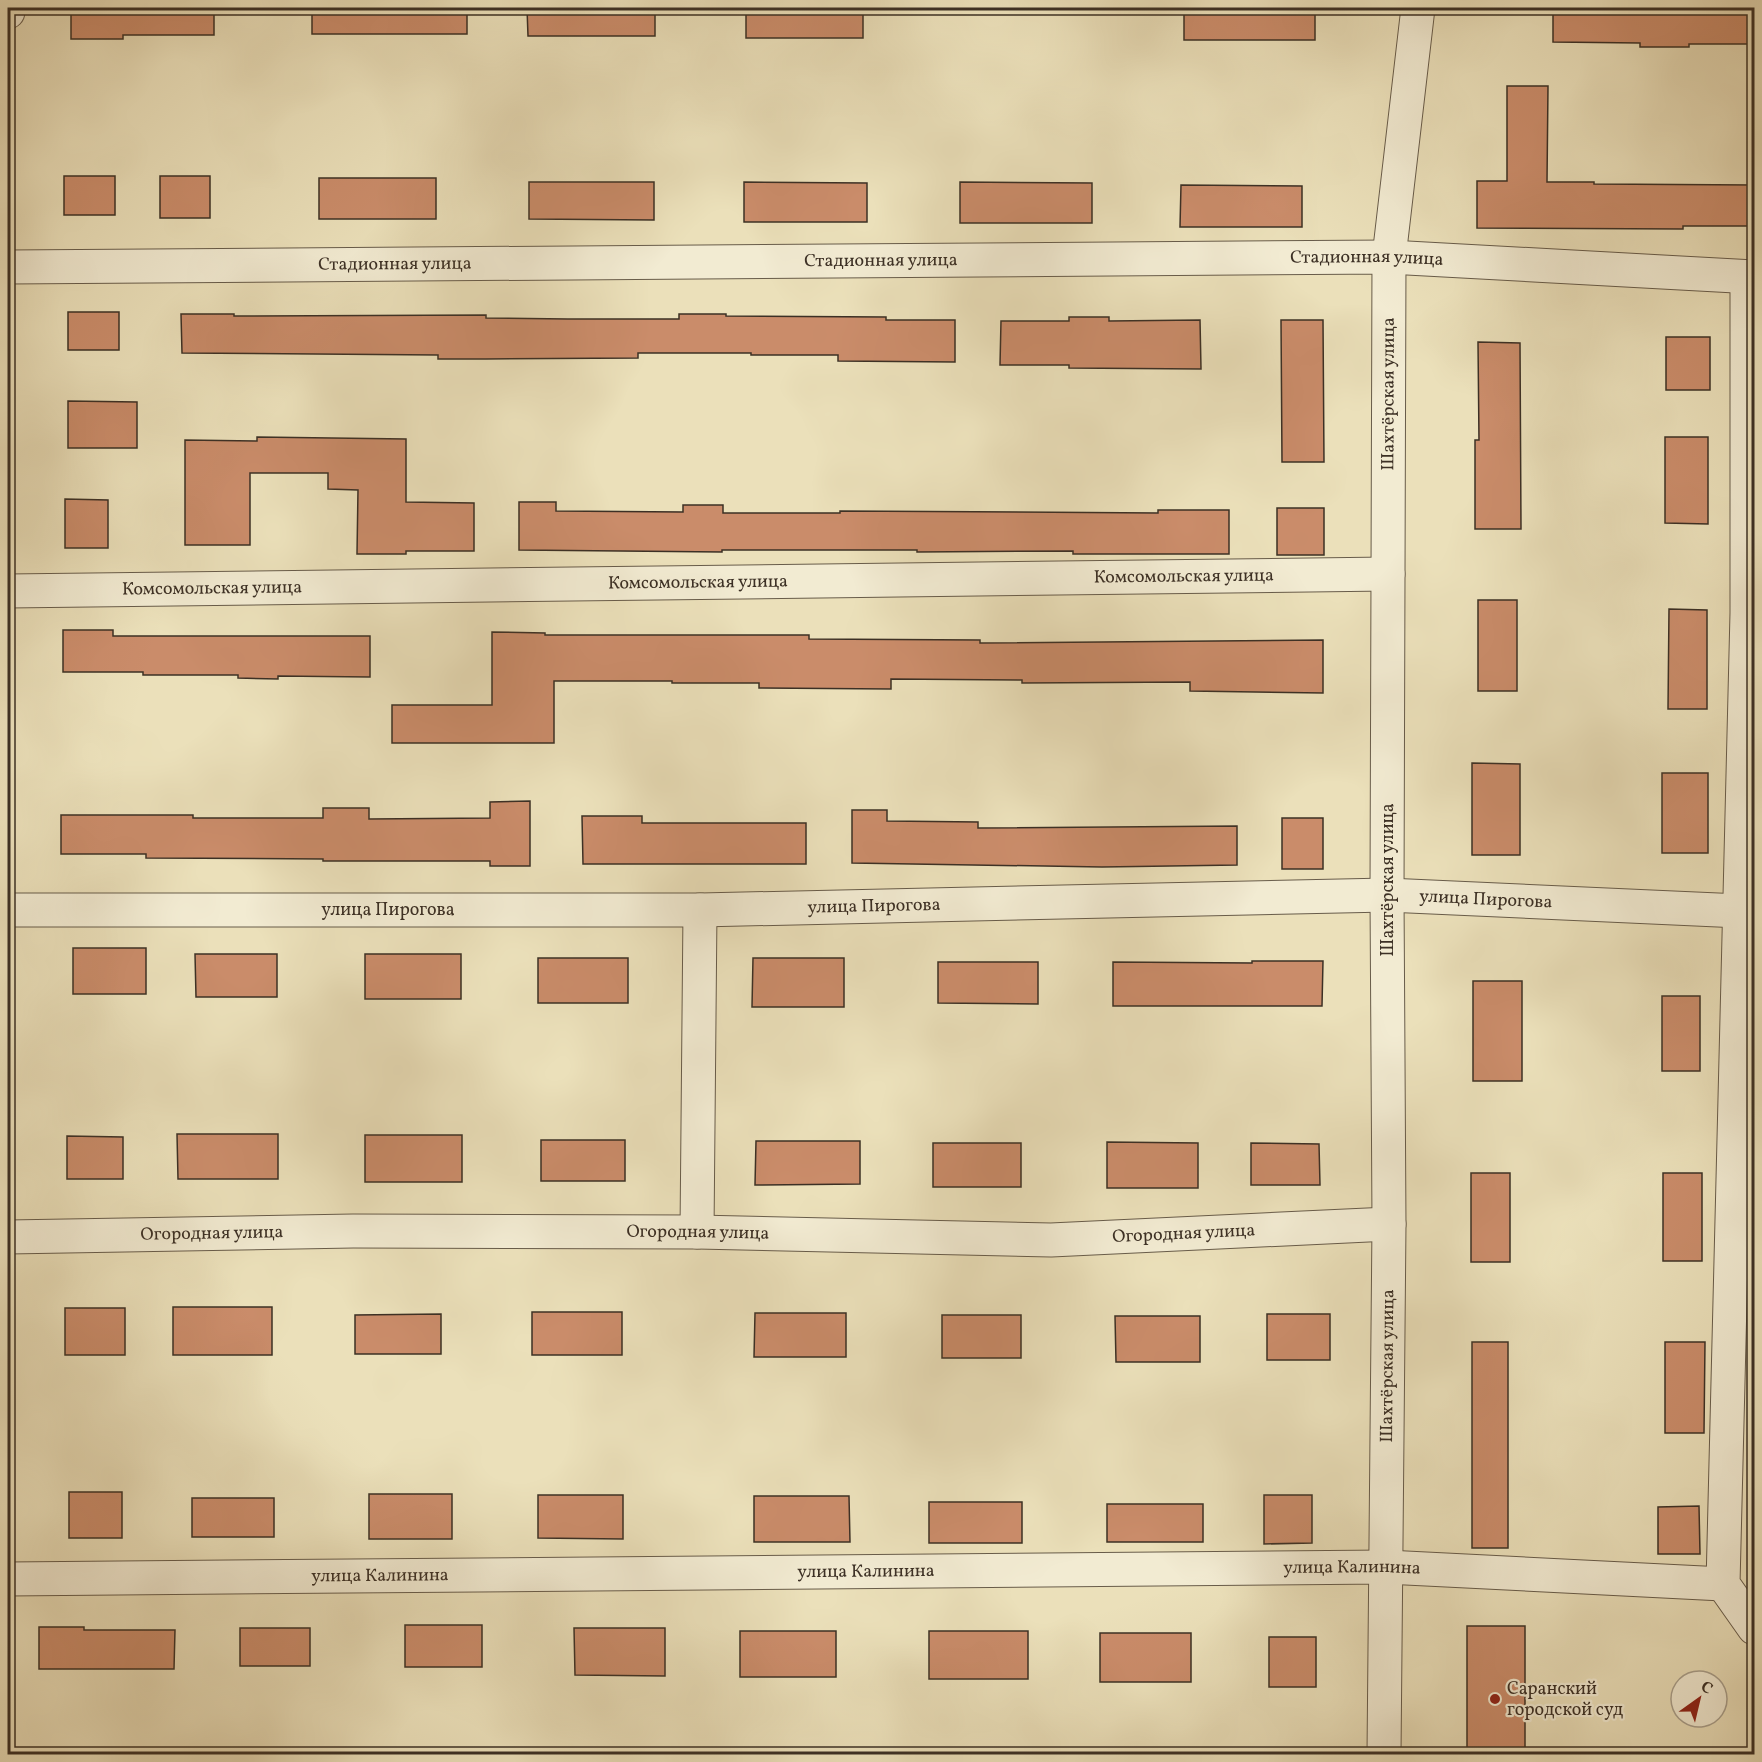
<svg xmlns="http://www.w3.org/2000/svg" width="1762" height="1762" viewBox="0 0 1762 1762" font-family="Vollkorn,serif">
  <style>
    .building { fill: #ca8c6a; stroke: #3c3025; stroke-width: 1.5 }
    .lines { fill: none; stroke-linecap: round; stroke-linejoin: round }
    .minor-casing { stroke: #685c4a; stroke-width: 35 }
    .minor { stroke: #f2ebd2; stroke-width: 33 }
    .poi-dot { fill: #8f2418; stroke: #f2ebd2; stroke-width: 2 }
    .labels { text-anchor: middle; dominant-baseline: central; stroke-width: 4.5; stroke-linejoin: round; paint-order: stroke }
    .street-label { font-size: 18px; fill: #3c3025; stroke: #f2ebd2 }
    .poi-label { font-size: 18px; fill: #3c3025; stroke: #f2ebd2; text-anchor: start }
  </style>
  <rect width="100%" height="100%" fill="#ebe0ba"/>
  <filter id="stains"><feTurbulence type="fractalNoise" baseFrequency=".00333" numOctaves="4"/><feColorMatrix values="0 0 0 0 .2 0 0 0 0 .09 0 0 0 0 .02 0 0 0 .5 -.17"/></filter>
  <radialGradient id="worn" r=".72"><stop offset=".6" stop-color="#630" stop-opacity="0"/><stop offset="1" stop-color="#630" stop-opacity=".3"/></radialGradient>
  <!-- building -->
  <g class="building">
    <path d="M 71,8 L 214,8 L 214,35 L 123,35 L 123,39 L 71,39 Z"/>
    <rect x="312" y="8" width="155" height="26"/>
    <path d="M 527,8 L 655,8 L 655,36 L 528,36 Z"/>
    <rect x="746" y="8" width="117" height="30"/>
    <rect x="1184" y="8" width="131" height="32"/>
    <path d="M 1553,8 L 1755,8 L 1755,44 L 1689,44 L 1689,47 L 1640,47 L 1640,43 L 1553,42 Z"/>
    <path d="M 1507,86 L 1548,86 L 1547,182 L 1594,182 L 1594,184 L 1755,185 L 1755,226 L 1683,226 L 1683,229 L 1477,228 L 1477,181 L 1507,181 Z"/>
    <rect x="64" y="176" width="51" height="39"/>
    <rect x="160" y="176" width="50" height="42"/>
    <rect x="319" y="178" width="117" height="41"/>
    <path d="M 529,182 L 654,182 L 654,220 L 529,219 Z"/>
    <path d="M 744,182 L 867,183 L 867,222 L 744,222 Z"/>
    <path d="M 960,182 L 1092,183 L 1092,223 L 960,223 Z"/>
    <path d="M 1181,185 L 1302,186 L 1302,227 L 1180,227 Z"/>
    <rect x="68" y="312" width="51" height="38"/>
    <path d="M 181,314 L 234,314 L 234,316 L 486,315 L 486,318 L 568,319 L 679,319 L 679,314 L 726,314 L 726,316 L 886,317 L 886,320 L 955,320 L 955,362 L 838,361 L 838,355 L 751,355 L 751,353 L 638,353 L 638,358 L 486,359 L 438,359 L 438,355 L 182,353 Z"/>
    <path d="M 1069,317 L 1109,317 L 1109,321 L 1200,320 L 1201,369 L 1069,368 L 1069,365 L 1000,365 L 1001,321 L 1069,321 Z"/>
    <path d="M 1281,320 L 1323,320 L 1324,462 L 1282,462 Z"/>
    <rect x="1666" y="337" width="44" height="53"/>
    <path d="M 1478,342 L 1520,343 L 1521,529 L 1475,529 L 1475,440 L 1479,440 Z"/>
    <path d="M 68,401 L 137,402 L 137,448 L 68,448 Z"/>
    <path d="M 257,437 L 406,439 L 406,502 L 474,503 L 474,551 L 406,551 L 406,554 L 357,554 L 358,490 L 328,489 L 328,473 L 250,473 L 250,545 L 185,545 L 185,440 L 257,441 Z"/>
    <path d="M 1665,437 L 1708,437 L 1708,524 L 1665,523 Z"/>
    <path d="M 65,499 L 108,500 L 108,548 L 65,548 Z"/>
    <path d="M 519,502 L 556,502 L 556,511 L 683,512 L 683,505 L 723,505 L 723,513 L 840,513 L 840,511 L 1158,513 L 1158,510 L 1229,510 L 1229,554 L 1073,554 L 1073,551 L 917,552 L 917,550 L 722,550 L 722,552 L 519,550 Z"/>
    <rect x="1277" y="508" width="47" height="47"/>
    <rect x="1478" y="600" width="39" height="91"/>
    <path d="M 1669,609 L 1707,610 L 1707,709 L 1668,709 Z"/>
    <path d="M 63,630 L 113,630 L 113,636 L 370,636 L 370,677 L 278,676 L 278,679 L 238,678 L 238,675 L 143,675 L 143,672 L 63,672 Z"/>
    <path d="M 492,632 L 545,633 L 545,635 L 809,635 L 809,639 L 980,640 L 980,643 L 1323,640 L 1323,693 L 1190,691 L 1190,682 L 1022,683 L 1022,680 L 891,679 L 891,689 L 759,688 L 759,683 L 672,683 L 672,681 L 554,681 L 554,743 L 392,743 L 392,705 L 492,705 Z"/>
    <path d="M 1472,763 L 1520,764 L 1520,855 L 1472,855 Z"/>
    <rect x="1662" y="773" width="46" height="80"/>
    <path d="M 530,801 L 530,866 L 490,866 L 490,861 L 323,861 L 323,859 L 146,858 L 146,854 L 61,854 L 61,815 L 193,815 L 193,818 L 323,818 L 323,808 L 369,808 L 369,819 L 490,818 L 490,802 Z"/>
    <path d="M 852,810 L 887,810 L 887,821 L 978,822 L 978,828 L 1237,826 L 1237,865 L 1102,867 L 852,863 Z"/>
    <path d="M 582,816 L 642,816 L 642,823 L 806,823 L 806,864 L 583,864 Z"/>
    <rect x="1282" y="818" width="41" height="51"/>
    <rect x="73" y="948" width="73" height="46"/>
    <path d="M 195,954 L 277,954 L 277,997 L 196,997 Z"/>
    <rect x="365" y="954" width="96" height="45"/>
    <rect x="538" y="958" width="90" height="45"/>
    <path d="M 753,958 L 844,958 L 844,1007 L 752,1007 Z"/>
    <path d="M 1252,961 L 1323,961 L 1322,1006 L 1113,1006 L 1113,962 L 1252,963 Z"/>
    <path d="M 938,962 L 1038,962 L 1038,1004 L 938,1003 Z"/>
    <rect x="1473" y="981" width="49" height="100"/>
    <rect x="1662" y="996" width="38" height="75"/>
    <path d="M 177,1134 L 278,1134 L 278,1179 L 178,1179 Z"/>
    <rect x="365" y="1135" width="97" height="47"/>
    <path d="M 67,1136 L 123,1137 L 123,1179 L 67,1179 Z"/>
    <rect x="541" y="1140" width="84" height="41"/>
    <path d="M 756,1141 L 860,1141 L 860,1184 L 755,1185 Z"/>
    <path d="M 1107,1142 L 1198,1143 L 1198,1188 L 1107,1188 Z"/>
    <rect x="933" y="1143" width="88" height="44"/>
    <path d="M 1251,1143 L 1319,1144 L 1320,1185 L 1251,1185 Z"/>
    <rect x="1471" y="1173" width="39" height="89"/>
    <rect x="1663" y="1173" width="39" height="88"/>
    <rect x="173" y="1307" width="99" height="48"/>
    <rect x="65" y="1308" width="60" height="47"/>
    <rect x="532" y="1312" width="90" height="43"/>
    <path d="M 755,1313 L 846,1313 L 846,1357 L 754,1357 Z"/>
    <path d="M 441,1314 L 441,1354 L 355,1354 L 355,1315 Z"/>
    <rect x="1267" y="1314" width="63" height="46"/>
    <rect x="942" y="1315" width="79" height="43"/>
    <path d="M 1115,1316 L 1200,1316 L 1200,1362 L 1116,1362 Z"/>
    <rect x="1472" y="1342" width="36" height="206"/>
    <path d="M 1665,1342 L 1705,1342 L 1704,1433 L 1665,1433 Z"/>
    <rect x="69" y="1492" width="53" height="46"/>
    <rect x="369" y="1494" width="83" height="45"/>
    <path d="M 538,1495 L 623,1495 L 623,1539 L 538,1538 Z"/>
    <path d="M 1264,1495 L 1312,1495 L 1312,1543 L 1264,1544 Z"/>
    <path d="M 754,1496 L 849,1496 L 850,1542 L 754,1542 Z"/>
    <rect x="192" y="1498" width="82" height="39"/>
    <rect x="929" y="1502" width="93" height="41"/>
    <rect x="1107" y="1504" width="96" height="38"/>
    <path d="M 1699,1506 L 1700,1554 L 1658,1554 L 1658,1507 Z"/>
    <rect x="405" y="1625" width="77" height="42"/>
    <rect x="1467" y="1626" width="58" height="129"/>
    <path d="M 39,1627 L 84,1627 L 84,1630 L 175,1630 L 174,1669 L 39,1669 Z"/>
    <rect x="240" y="1628" width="70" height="38"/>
    <path d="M 574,1628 L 665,1628 L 665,1676 L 575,1675 Z"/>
    <rect x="740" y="1631" width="96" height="46"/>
    <rect x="929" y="1631" width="99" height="48"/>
    <rect x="1100" y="1633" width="91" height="49"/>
    <rect x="1269" y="1637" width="47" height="50"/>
  </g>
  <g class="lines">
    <defs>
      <g id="minor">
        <path d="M 8,12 L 8,8"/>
        <path id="s1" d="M 8,267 L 1389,257 L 1754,277"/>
        <path d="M 1747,277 L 1747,613 L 1723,1584 L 1754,1628"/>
        <path id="s2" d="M 8,591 L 1388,574"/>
        <path id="s3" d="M 8,910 L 700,910 L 1387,895 L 1740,911"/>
        <path d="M 697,1232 L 700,910"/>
        <path id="s4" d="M 8,1237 L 353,1231 L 697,1232 L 1051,1240 L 1389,1224"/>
        <path id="s5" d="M 8,1579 L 1386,1567 L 1723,1584"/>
        <path id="s6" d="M 1384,1754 L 1389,1224 L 1387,895 L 1389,257 L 1418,8"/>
      </g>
    </defs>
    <!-- minor casing -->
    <use href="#minor" class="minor-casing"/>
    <!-- minor -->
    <use href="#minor" class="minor"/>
  </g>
  <!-- markers -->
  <circle class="poi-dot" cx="1495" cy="1699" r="6"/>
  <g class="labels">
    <!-- street labels -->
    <g class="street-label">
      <text stroke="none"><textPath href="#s1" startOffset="1359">Стадионная улица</textPath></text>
      <text stroke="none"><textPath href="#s1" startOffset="873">Стадионная улица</textPath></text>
      <text stroke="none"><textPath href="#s1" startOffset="387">Стадионная улица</textPath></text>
      <text stroke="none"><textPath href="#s6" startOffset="1360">Шахтёрская улица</textPath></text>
      <text stroke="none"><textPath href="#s2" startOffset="1176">Комсомольская улица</textPath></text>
      <text stroke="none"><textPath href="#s2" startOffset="690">Комсомольская улица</textPath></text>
      <text stroke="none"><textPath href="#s2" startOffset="204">Комсомольская улица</textPath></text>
      <text transform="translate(1388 880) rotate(-90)">Шахтёрская улица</text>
      <text stroke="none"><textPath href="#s3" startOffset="1478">улица Пирогова</textPath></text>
      <text stroke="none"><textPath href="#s3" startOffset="866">улица Пирогова</textPath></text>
      <text stroke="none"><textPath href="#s3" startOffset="380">улица Пирогова</textPath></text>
      <text stroke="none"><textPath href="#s4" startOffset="204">Огородная улица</textPath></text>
      <text stroke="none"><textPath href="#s4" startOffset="690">Огородная улица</textPath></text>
      <text stroke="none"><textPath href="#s4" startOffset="1176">Огородная улица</textPath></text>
      <text stroke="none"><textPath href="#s6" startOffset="388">Шахтёрская улица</textPath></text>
      <text stroke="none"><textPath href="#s5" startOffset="1344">улица Калинина</textPath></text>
      <text stroke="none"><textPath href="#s5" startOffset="858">улица Калинина</textPath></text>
      <text stroke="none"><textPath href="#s5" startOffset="372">улица Калинина</textPath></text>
    </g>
    <!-- poi labels -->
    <g class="poi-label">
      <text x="1507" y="1689">Саранский<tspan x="1507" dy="21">городской суд</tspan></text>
    </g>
  </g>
  <!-- margin -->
  <rect width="1762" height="1762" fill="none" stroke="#ebe0ba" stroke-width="30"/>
  <rect x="9" y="9" width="1744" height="1744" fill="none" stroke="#3c3025" stroke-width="3"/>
  <rect x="15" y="15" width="1732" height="1732" fill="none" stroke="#3c3025" stroke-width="1.5"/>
  <!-- north arrow -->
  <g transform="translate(1699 1699) rotate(34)"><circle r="28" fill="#f2ebd2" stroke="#a9a08d" stroke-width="1.5"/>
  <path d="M0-4.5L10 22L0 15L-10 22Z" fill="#8f2418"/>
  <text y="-9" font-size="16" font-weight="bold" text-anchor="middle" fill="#3c3025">С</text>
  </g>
  <rect width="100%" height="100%" filter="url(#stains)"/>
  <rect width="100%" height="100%" fill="url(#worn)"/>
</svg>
